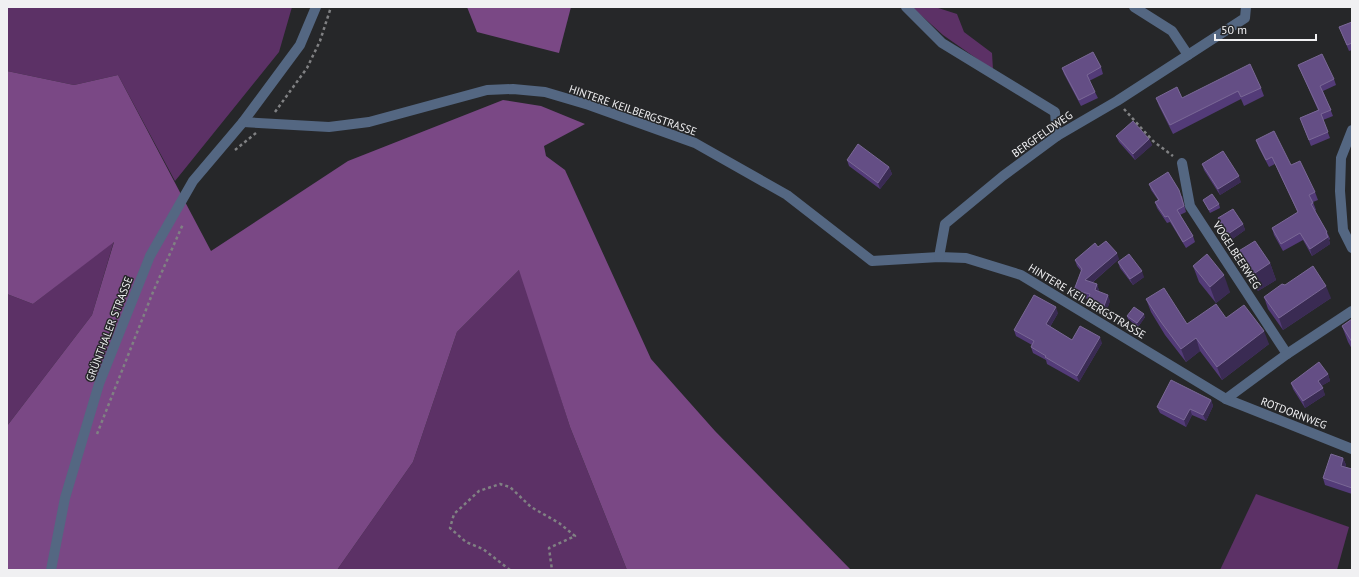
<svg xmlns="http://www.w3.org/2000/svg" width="1359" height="577" viewBox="0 0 1359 577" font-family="'PT Sans',sans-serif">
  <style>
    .green { fill: #5c3166 }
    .forest { fill: #7a4885 }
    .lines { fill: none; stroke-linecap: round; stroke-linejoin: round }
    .path { stroke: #808183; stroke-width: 2.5; stroke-dasharray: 3 3; stroke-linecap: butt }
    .minor { stroke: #546782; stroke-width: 10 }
    .wall { fill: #533b78 }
    .shaded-wall { fill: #3a2b53 }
    .building { fill: #644e85; stroke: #7a6896 }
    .labels { text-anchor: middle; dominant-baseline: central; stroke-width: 3; stroke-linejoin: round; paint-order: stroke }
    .street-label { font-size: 11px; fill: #f0f0f2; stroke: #262729 }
  </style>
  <rect width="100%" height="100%" fill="#262729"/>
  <!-- green -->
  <g class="green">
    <path d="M 7,7 L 292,7 L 279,52 L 175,181 L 118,75 L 74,85 L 7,71 Z"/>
    <path d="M 912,7 L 935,7 L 957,14 L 964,32 L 992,53 L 993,70 L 943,35 Z"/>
    <path d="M 114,241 L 92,315 L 7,426 L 7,294 L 33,304 Z"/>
    <path d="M 520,269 L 570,427 L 627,570 L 337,570 L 413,462 L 457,332 Z"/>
    <path d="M 1256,494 L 1349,527 L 1337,570 L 1220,570 Z"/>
  </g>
  <!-- forest -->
  <g class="forest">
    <path d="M 467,7 L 571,7 L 559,53 L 477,32 Z"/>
    <path d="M 7,71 L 74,85 L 118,75 L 211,251 L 348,161 L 503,100 L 541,106 L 585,124 L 544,146 L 546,156 L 565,170 L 651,359 L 715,431 L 851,570 L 627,570 L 570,427 L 519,270 L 457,332 L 413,462 L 337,570 L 7,570 L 7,426 L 92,315 L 114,242 L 33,304 L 7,294 Z"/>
  </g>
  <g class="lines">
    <!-- path -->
    <g class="path">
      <path d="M 1124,109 L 1153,141 L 1173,156"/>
      <path d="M 275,112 L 307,68 L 320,41 L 331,7"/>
      <path d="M 235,150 L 256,133"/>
      <path d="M 97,434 L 153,292 L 183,224"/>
      <path d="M 510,570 L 483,549 L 466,542 L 450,528 L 454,514 L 479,491 L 500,484 L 510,487 L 531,507 L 559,523 L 575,536 L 549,548 L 552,570"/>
    </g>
    <!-- minor -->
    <g class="minor">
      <path d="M 906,7 L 942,43 L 1055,112 L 1057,136"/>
      <path d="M 1188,55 L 1245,18 L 1246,7"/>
      <path d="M 243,122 L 329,127 L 369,122 L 487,90 L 513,89 L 545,92 L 589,105 L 695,143 L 787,195 L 872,261 L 939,257 L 966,258 L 1021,275 L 1226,399 L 1352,449"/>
      <path d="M 1352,130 L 1341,158 L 1340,191 L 1343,230 L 1352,248"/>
      <path d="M 1182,163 L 1190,206 L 1287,354"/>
      <path d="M 939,257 L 945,224 L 1003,176 L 1057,136 L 1117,101 L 1188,55 L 1172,31 L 1134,7"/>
      <path d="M 1226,399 L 1287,354 L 1352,311"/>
      <path d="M 51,570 L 65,498 L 99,384 L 150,256 L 193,181 L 243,122 L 300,45 L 316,7"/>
    </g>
  </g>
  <!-- wall -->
  <g class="wall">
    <path d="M 1352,22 L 1352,50 L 1349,51 L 1339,27 Z"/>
    <path d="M 1298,65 L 1334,79 L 1336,85 L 1323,91 L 1333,116 L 1323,120 L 1330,138 L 1311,146 L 1300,118 L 1318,110 Z"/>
    <path d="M 1101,67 L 1103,74 L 1089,81 L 1095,92 L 1098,98 L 1081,106 L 1064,74 L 1062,68 Z"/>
    <path d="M 1261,88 L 1264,96 L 1244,106 L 1241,99 L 1173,134 L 1159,106 L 1156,98 L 1182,98 Z"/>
    <path d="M 1116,136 L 1149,139 L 1152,145 L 1135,160 L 1119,142 Z"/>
    <path d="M 1256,140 L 1291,165 L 1315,192 L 1318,200 L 1313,202 L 1316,210 L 1315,211 L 1327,232 L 1330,239 L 1329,240 L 1330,244 L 1312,256 L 1303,240 L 1283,251 L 1274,235 L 1272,228 L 1298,213 L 1275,164 L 1269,167 L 1259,148 Z"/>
    <path d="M 847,160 L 889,167 L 892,174 L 880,189 L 849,166 Z"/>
    <path d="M 1202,164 L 1241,182 L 1220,195 L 1204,170 Z"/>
    <path d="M 1149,184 L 1182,196 L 1186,212 L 1180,215 L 1193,236 L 1195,242 L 1186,248 L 1170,222 L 1167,223 L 1157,208 L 1155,202 L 1158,200 L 1151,190 Z"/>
    <path d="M 1203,200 L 1219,204 L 1220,208 L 1210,213 Z"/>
    <path d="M 1218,218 L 1243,224 L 1245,230 L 1231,240 L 1220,224 Z"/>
    <path d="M 1098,247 L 1119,259 L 1092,283 L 1097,284 L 1099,291 L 1099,292 L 1110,301 L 1106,312 L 1090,306 L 1088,300 L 1088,299 L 1076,296 L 1074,290 L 1081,271 L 1077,266 L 1075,260 Z"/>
    <path d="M 1237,252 L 1270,263 L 1276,280 L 1258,291 L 1243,269 Z"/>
    <path d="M 1118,262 L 1144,277 L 1133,285 L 1120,268 Z"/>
    <path d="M 1193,266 L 1230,292 L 1216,303 L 1199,282 Z"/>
    <path d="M 1264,297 L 1331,298 L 1283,330 L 1268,309 Z"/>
    <path d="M 1146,299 L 1187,324 L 1226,318 L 1269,344 L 1222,380 L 1200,351 L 1186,362 L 1165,335 L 1151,312 Z"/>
    <path d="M 1058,313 L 1050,327 L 1072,340 L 1102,343 L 1079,382 L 1047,364 L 1046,360 L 1033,353 L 1031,347 L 1032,345 L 1016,336 L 1014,330 Z"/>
    <path d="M 1127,316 L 1145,317 L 1138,327 L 1128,319 Z"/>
    <path d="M 1352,319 L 1352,349 L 1348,342 L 1342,326 Z"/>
    <path d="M 1328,374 L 1330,381 L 1321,386 L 1325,395 L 1305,408 L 1293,389 L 1291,383 Z"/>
    <path d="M 1211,400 L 1213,406 L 1206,421 L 1192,415 L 1186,427 L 1160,413 L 1157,407 Z"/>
    <path d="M 1343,458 L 1346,465 L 1345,467 L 1352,469 L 1352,494 L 1325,485 L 1323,478 Z"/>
  </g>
  <!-- shaded-wall -->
  <g class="shaded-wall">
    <path d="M 1149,139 L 1152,145 L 1135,160 L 1133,154 Z"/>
    <path d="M 889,167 L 892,174 L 880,189 L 878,183 Z"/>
    <path d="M 1239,176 L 1241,182 L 1220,195 L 1218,189 Z"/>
    <path d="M 1243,224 L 1245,230 L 1231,240 L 1228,234 Z"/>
    <path d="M 1328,237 L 1330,244 L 1312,256 L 1310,249 Z"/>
    <path d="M 1117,253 L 1119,259 L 1088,286 L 1085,280 Z"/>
    <path d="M 1270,263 L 1276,280 L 1258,291 L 1252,275 Z"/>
    <path d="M 1142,271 L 1144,277 L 1133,285 L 1130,279 Z"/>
    <path d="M 1224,275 L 1230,292 L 1216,303 L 1210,287 Z"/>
    <path d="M 1097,284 L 1099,291 L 1097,296 L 1095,290 Z"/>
    <path d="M 1326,286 L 1331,298 L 1283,330 L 1279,318 Z"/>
    <path d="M 1108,295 L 1110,301 L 1106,312 L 1104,306 Z"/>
    <path d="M 1056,307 L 1058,313 L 1048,330 L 1046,324 Z"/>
    <path d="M 1144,314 L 1145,317 L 1138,327 L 1137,323 Z"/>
    <path d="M 1264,331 L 1269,344 L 1222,380 L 1217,367 Z"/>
    <path d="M 1100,337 L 1102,343 L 1079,382 L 1077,376 Z"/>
    <path d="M 1196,338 L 1200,351 L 1186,362 L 1181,349 Z"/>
    <path d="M 1328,374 L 1330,381 L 1320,387 L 1318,381 Z"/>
    <path d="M 1323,388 L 1325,395 L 1305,408 L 1303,401 Z"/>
    <path d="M 1211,400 L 1213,406 L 1206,421 L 1203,415 Z"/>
    <path d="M 1190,409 L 1192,415 L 1186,427 L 1184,420 Z"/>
    <path d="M 1343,458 L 1346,465 L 1343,472 L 1341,466 Z"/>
  </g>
  <!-- building -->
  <g class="building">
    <path d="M 1352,22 L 1352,43 L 1347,45 L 1339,27 Z"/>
    <path d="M 1093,52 L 1101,67 L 1087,75 L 1095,92 L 1079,100 L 1062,68 Z"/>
    <path d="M 1322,54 L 1334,79 L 1320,86 L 1331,110 L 1321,114 L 1328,132 L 1309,140 L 1300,118 L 1319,110 L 1298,65 Z"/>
    <path d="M 1250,64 L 1261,88 L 1241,97 L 1238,91 L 1170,125 L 1156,98 L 1177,87 L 1182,98 Z"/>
    <path d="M 1133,121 L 1149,139 L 1133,154 L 1116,136 Z"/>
    <path d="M 1274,131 L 1291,165 L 1300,161 L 1315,192 L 1309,195 L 1313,203 L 1311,204 L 1327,232 L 1326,233 L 1328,237 L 1310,249 L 1300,233 L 1281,244 L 1272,228 L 1298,212 L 1272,157 L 1266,160 L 1256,140 Z"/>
    <path d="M 858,144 L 889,167 L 878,183 L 847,160 Z"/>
    <path d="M 1223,151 L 1239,176 L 1218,189 L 1202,164 Z"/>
    <path d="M 1168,172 L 1179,190 L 1184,206 L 1177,210 L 1193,236 L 1183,242 L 1168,216 L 1165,217 L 1155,202 L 1159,200 L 1149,184 Z"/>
    <path d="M 1212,194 L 1219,204 L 1209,210 L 1203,200 Z"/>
    <path d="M 1233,209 L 1243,224 L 1228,234 L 1218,218 Z"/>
    <path d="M 1106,241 L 1117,253 L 1085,280 L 1097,284 L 1095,290 L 1108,295 L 1104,306 L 1088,300 L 1090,294 L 1074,290 L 1082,269 L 1075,260 L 1095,243 L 1098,247 Z"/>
    <path d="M 1255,241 L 1270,263 L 1252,275 L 1237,252 Z"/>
    <path d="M 1129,254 L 1142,271 L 1130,279 L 1118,262 Z"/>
    <path d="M 1207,254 L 1224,275 L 1210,287 L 1193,266 Z"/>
    <path d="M 1313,266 L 1326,286 L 1279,318 L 1264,297 L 1282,284 L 1285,285 Z"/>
    <path d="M 1164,288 L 1187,324 L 1216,304 L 1226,318 L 1244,305 L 1264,331 L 1217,367 L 1196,338 L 1181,349 L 1161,322 L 1146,299 Z"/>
    <path d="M 1034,295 L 1056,307 L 1046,324 L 1072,340 L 1080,326 L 1100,337 L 1077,376 L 1045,357 L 1046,356 L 1031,347 L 1034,341 L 1014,330 Z"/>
    <path d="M 1134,307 L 1144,314 L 1137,323 L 1127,316 Z"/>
    <path d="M 1352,319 L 1352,342 L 1342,326 Z"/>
    <path d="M 1319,362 L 1328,374 L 1318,381 L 1323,388 L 1303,401 L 1291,383 Z"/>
    <path d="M 1171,380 L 1211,400 L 1203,415 L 1190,409 L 1184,420 L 1157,407 Z"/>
    <path d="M 1331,454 L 1343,458 L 1341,466 L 1352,469 L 1352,488 L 1323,478 Z"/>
  </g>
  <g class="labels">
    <!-- street labels -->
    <g class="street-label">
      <text transform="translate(633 110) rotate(19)">HINTERE KEILBERGSTRASSE</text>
      <text transform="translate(1042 134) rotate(-35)">BERGFELDWEG</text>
      <text transform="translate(1237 255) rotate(57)">VOGELBEERWEG</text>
      <text transform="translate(1087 301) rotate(31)">HINTERE KEILBERGSTRASSE</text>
      <text transform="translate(109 329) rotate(-69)">GRÜNTHALER STRASSE</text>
      <text transform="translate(1294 413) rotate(21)">ROTDORNWEG</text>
    </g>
  </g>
  <!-- border -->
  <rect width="1359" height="577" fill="none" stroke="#f0f0f2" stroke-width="16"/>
  <!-- scale -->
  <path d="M1215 34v6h101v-6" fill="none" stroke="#f0f0f2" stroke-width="2"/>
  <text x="1221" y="34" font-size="12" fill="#f0f0f2" stroke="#262729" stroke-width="3" paint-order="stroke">50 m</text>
</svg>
